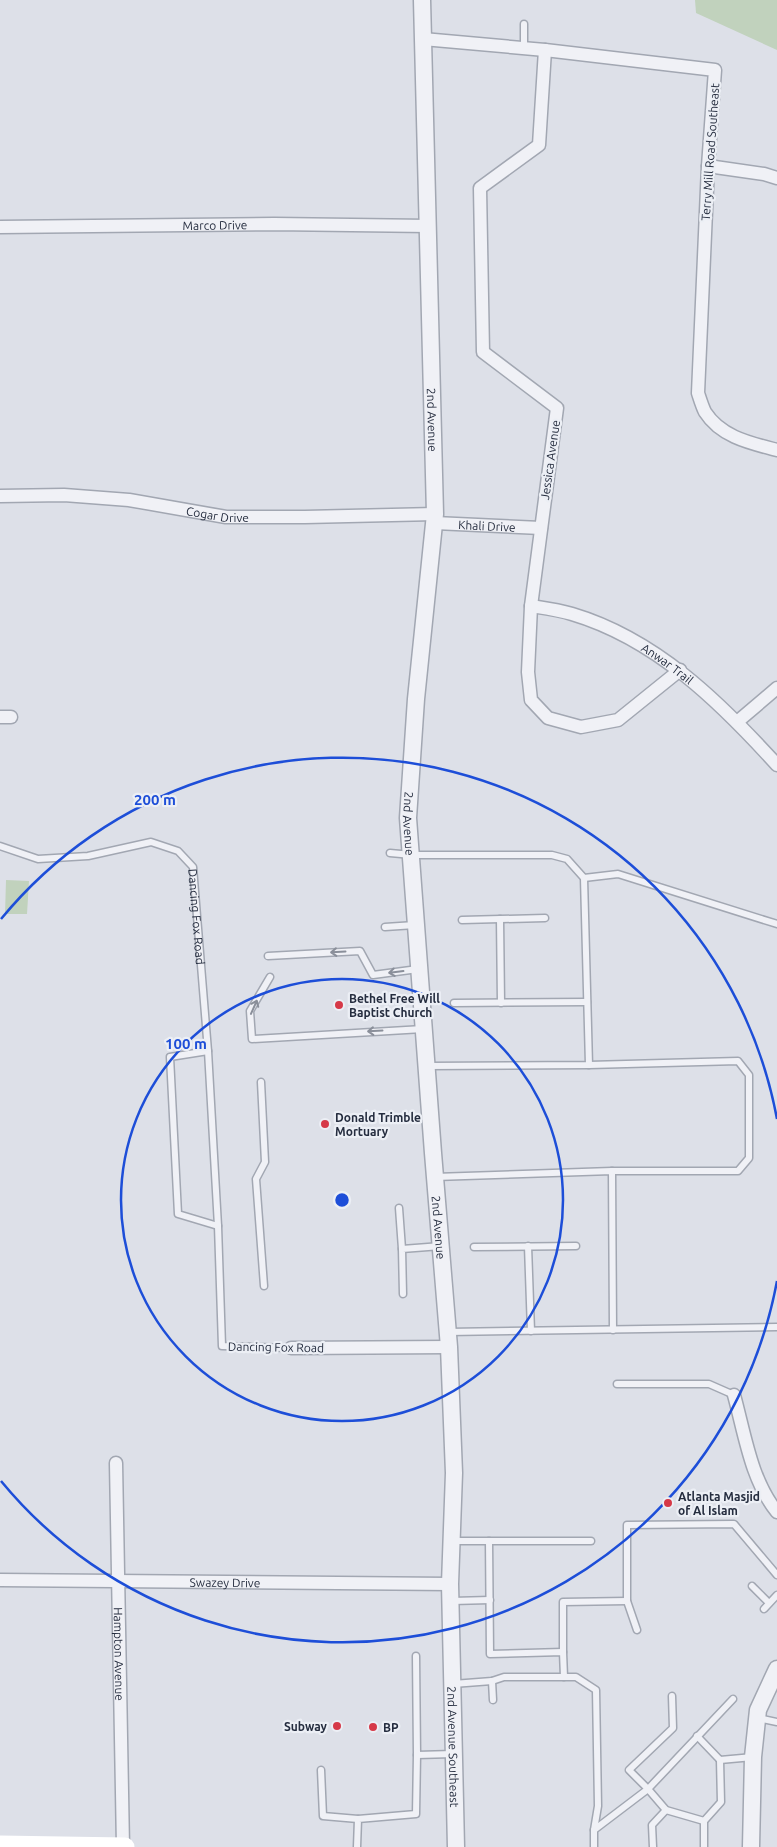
<svg xmlns="http://www.w3.org/2000/svg" width="777" height="1847" viewBox="0 0 777 1847" font-family="Ubuntu,sans-serif">
  <style>
    .green { fill: #c1d2bd }
    .lines { fill: none; stroke-linecap: round; stroke-linejoin: round }
    .service-casing { stroke: #a2a7b2; stroke-width: 9 }
    .minor-casing { stroke: #a2a7b2; stroke-width: 15 }
    .tertiary-casing { stroke: #a2a7b2; stroke-width: 19 }
    .service { stroke: #f0f1f6; stroke-width: 6 }
    .minor { stroke: #f0f1f6; stroke-width: 12 }
    .tertiary { stroke: #f0f1f6; stroke-width: 16 }
    .secondary { stroke: #fff; stroke-width: 19 }
    .oneway { stroke: #8a8f9a }
    .ring { fill: none; stroke: #1d4ed8; stroke-width: 2.5 }
    .poi-dot { fill: #d63948; stroke: #eceff5; stroke-width: 2 }
    .labels { text-anchor: middle; dominant-baseline: central; stroke-width: 4.5; stroke-linejoin: round; paint-order: stroke }
    .street-label { font-size: 12px; fill: #252d3f; stroke: #eceff5 }
    .poi-label { font-size: 12px; font-weight: bold; fill: #252d3f; stroke: #eceff5; text-anchor: start }
    .centre { fill: #1d4ed8; stroke: #eceff5; stroke-width: 2.5 }
    .ring-label { font-size: 15px; text-anchor: middle; font-weight: bold; fill: #1d4ed8; stroke: #eceff5; stroke-width: 4.5; stroke-linejoin: round; paint-order: stroke }
  </style>
  <rect width="100%" height="100%" fill="#dde0e8"/>
  <!-- green -->
  <g class="green">
    <path d="M 695,0 L 777,0 L 777,50 L 696,13 Z"/>
    <path d="M 6,880 L 29,881 L 27,914 L 5,914 Z"/>
  </g>
  <g class="lines">
    <defs>
      <g id="service">
        <path d="M 524,24 L 524,48"/>
        <path id="s1" d="M 0,846 L 38,859 L 88,856 L 151,842 L 178,851 L 193,867 L 208,1051 L 218,1226 L 222,1346 L 291,1348"/>
        <path d="M 390,853 L 412,855 L 552,855 L 567,859 L 584,878 L 589,1065 L 428,1066"/>
        <path d="M 584,878 L 618,874 L 777,924"/>
        <path d="M 500,919 L 501,1003"/>
        <path d="M 462,920 L 545,918"/>
        <path d="M 385,927 L 415,925"/>
        <path d="M 268,956 L 360,951 L 373,975 L 418,969"/>
        <path d="M 270,977 L 250,1011 L 252,1039 L 423,1029"/>
        <path d="M 454,1003 L 587,1002"/>
        <path d="M 208,1051 L 170,1057 L 178,1214 L 218,1226"/>
        <path d="M 589,1065 L 738,1061 L 749,1075 L 749,1158 L 738,1171 L 612,1171"/>
        <path d="M 261,1082 L 265,1162 L 256,1179 L 264,1286"/>
        <path d="M 435,1177 L 612,1171 L 613,1330"/>
        <path d="M 399,1208 L 402,1249"/>
        <path d="M 528,1246 L 531,1331"/>
        <path d="M 474,1247 L 576,1246"/>
        <path d="M 403,1294 L 402,1249 L 441,1246"/>
        <path d="M 448,1332 L 777,1327"/>
        <path d="M 617,1384 L 709,1384 L 734,1395"/>
        <path d="M 452,1541 L 489,1541 L 490,1654 L 563,1652 L 564,1677"/>
        <path d="M 489,1541 L 591,1541"/>
        <path d="M 752,1586 L 769,1603"/>
        <path d="M 452,1601 L 490,1600"/>
        <path d="M 764,1609 L 777,1595"/>
        <path d="M 637,1630 L 627,1601 L 627,1525 L 734,1524 L 777,1575"/>
        <path d="M 563,1652 L 563,1602 L 627,1601"/>
        <path d="M 416,1656 L 417,1755 L 453,1754"/>
        <path d="M 492,1681 L 493,1700"/>
        <path d="M 453,1684 L 492,1681 L 504,1677 L 576,1677 L 596,1690 L 598,1806 L 594,1830"/>
        <path d="M 672,1696 L 673,1728 L 629,1770 L 648,1789 L 666,1810 L 704,1821"/>
        <path d="M 758,1718 L 777,1722"/>
        <path d="M 697,1736 L 720,1760 L 753,1757"/>
        <path d="M 321,1770 L 323,1816 L 358,1819"/>
        <path d="M 357,1847 L 358,1819 L 416,1814 L 417,1755"/>
        <path d="M 594,1847 L 594,1830 L 648,1789 L 733,1699"/>
        <path d="M 653,1847 L 652,1825 L 666,1810"/>
        <path d="M 704,1847 L 704,1821 L 721,1802 L 720,1760"/>
      </g>
      <g id="minor">
        <path d="M 423,39 L 545,50 L 715,70 L 708,166 L 698,393 C 700,399 702,406 705,412 C 721,437 750,443 777,450"/>
        <path d="M 545,50 L 539,145 L 480,188 L 483,352 L 557,408 L 531,606 L 528,672 L 531,700 L 548,718 L 581,727 L 618,720 L 680,670"/>
        <path d="M 708,166 L 764,174 L 777,178"/>
        <path id="s2" d="M 0,227 L 274,224 L 429,226"/>
        <path id="s3" d="M 0,496 L 64,495 L 129,500 L 226,517 L 305,517 L 435,514"/>
        <path id="s4" d="M 435,523 L 541,528"/>
        <path id="s5" d="M 531,606 C 544,608 559,610 572,614 C 656,639 720,702 777,765"/>
        <path d="M 0,717 L 11,717"/>
        <path d="M 737,722 L 777,688"/>
        <path d="M 291,1348 L 449,1347"/>
        <path d="M 734,1395 C 745,1435 751,1480 777,1512"/>
        <path id="s6" d="M 116,1463 L 123,1847"/>
        <path id="s7" d="M 0,1580 L 450,1584"/>
      </g>
      <g id="tertiary">
        <path id="s8" d="M 422,0 L 435,514 L 416,699 L 408,818 L 433,1153 L 449,1347 L 454,1473 L 450,1584 L 456,1847"/>
        <path d="M 751,1847 L 753,1757 L 758,1710 L 777,1669"/>
      </g>
    </defs>
    <!-- service casing -->
    <use href="#service" class="service-casing"/>
    <!-- minor casing -->
    <use href="#minor" class="minor-casing"/>
    <!-- tertiary casing -->
    <use href="#tertiary" class="tertiary-casing"/>
    <!-- service -->
    <use href="#service" class="service"/>
    <!-- minor -->
    <use href="#minor" class="minor"/>
    <!-- tertiary -->
    <use href="#tertiary" class="tertiary"/>
    <!-- secondary -->
    <path class="secondary" d="M 0,1845 L 125,1847"/>
  </g>
  <!-- one-way arrows -->
  <defs><path id="oneway-shaft" d="M-6 0H5M1.5-3L5.5 0L1.5 3" fill="none" stroke-width="1.6" stroke-linecap="round" stroke-linejoin="round" transform="scale(1.25)"/></defs>
  <g class="oneway">
    <use href="#oneway-shaft" transform="translate(338 952) rotate(177)"/>
    <use href="#oneway-shaft" transform="translate(396 972) rotate(173)"/>
    <use href="#oneway-shaft" transform="translate(254 1007) rotate(-66)"/>
    <use href="#oneway-shaft" transform="translate(375 1031) rotate(177)"/>
  </g>
  <!-- distance rings -->
  <g class="ring">
    <circle cx="342" cy="1200" r="221"/>
    <path d="M777 1281A442 442 0 0 1 1 1481M1 919A442 442 0 0 1 777 1119"/>
  </g>
  <!-- markers -->
  <g class="poi-dot">
    <circle cx="339" cy="1005" r="5"/>
    <circle cx="325" cy="1124" r="5"/>
    <circle cx="668" cy="1503" r="5"/>
    <circle cx="337" cy="1726" r="5"/>
    <circle cx="373" cy="1727" r="5"/>
  </g>
  <g class="labels">
    <!-- street labels -->
    <g class="street-label">
      <text transform="translate(710 152) rotate(-86)">Terry Mill Road Southeast</text>
      <text stroke="none"><textPath href="#s2" startOffset="215">Marco Drive</textPath></text>
      <text stroke="none"><textPath href="#s8" startOffset="420">2nd Avenue</textPath></text>
      <text transform="translate(550 460) rotate(-82)">Jessica Avenue</text>
      <text stroke="none"><textPath href="#s3" startOffset="219">Cogar Drive</textPath></text>
      <text stroke="none"><textPath href="#s4" startOffset="52">Khali Drive</textPath></text>
      <text stroke="none"><textPath href="#s5" startOffset="150">Anwar Trail</textPath></text>
      <text stroke="none"><textPath href="#s8" startOffset="825">2nd Avenue</textPath></text>
      <text stroke="none"><textPath href="#s1" startOffset="255">Dancing Fox Road</textPath></text>
      <text stroke="none"><textPath href="#s8" startOffset="1230">2nd Avenue</textPath></text>
      <text transform="translate(276 1347) rotate(1)">Dancing Fox Road</text>
      <text stroke="none"><textPath href="#s7" startOffset="225">Swazey Drive</textPath></text>
      <text stroke="none"><textPath href="#s6" startOffset="191">Hampton Avenue</textPath></text>
      <text stroke="none"><textPath href="#s8" startOffset="1750">2nd Avenue Southeast</textPath></text>
    </g>
    <!-- poi labels -->
    <g class="poi-label">
      <text x="349" y="998">Bethel Free Will<tspan x="349" dy="14">Baptist Church</tspan></text>
      <text x="335" y="1117">Donald Trimble<tspan x="335" dy="14">Mortuary</tspan></text>
      <text x="678" y="1496">Atlanta Masjid<tspan x="678" dy="14">of Al Islam</tspan></text>
      <text x="327" y="1726" text-anchor="end">Subway</text>
      <text x="383" y="1727">BP</text>
    </g>
  </g>
  <circle cx="342" cy="1200" r="8" class="centre"/>
  <g class="ring-label">
    <text x="155" y="805">200 m</text>
    <text x="186" y="1049">100 m</text>
  </g>
</svg>
